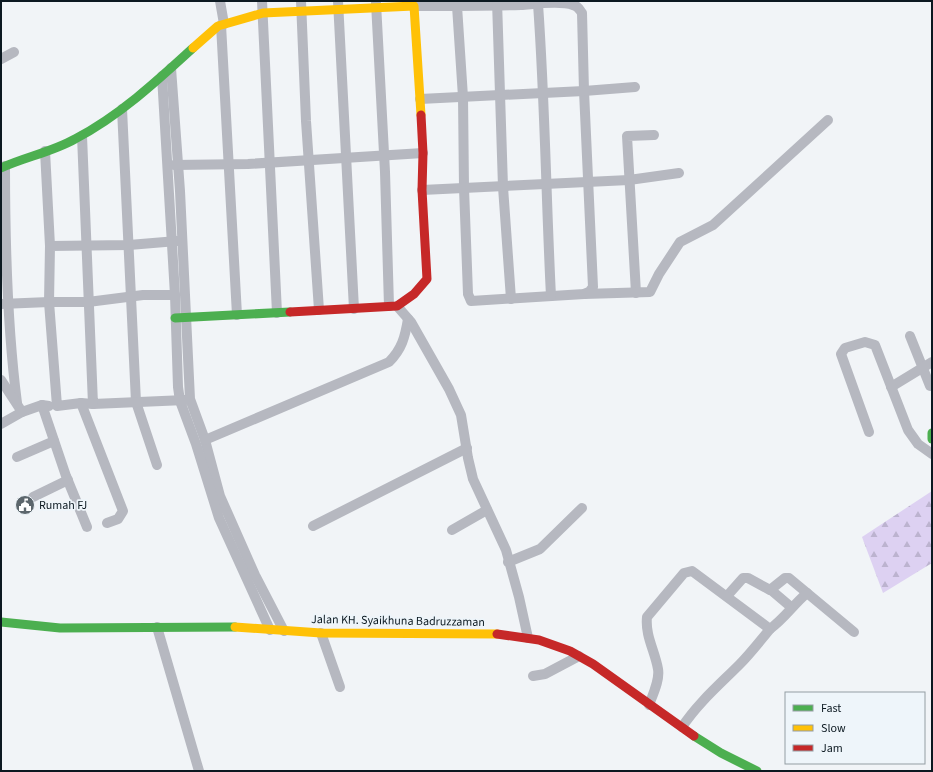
<svg xmlns="http://www.w3.org/2000/svg" width="933" height="772" viewBox="0 0 933 772" font-family="'Source Sans 3',sans-serif">
  <style>
    .forest { fill: url(#forest-firs) }
    .lines { fill: none; stroke-linecap: round; stroke-linejoin: round }
    .street { stroke: #b6b8c0; stroke-width: 10 }
    .fast { stroke: #4caf50; stroke-width: 9 }
    .slow { stroke: #ffc107; stroke-width: 9 }
    .jam { stroke: #c62828; stroke-width: 9 }
    .labels { text-anchor: middle; dominant-baseline: central; stroke-width: 3.5; stroke-linejoin: round; paint-order: stroke }
    .poi-label { font-size: 12px; fill: #0c1921; stroke: #eef5fa; text-anchor: start }
    .street-label { font-size: 12px; fill: #0c1921; stroke: #eef5fa }
  </style>
  <defs>
    <pattern id="forest-firs" width="22" height="20" patternUnits="userSpaceOnUse"><rect width="22" height="20" fill="#ddd1f2"/><path d="M5 1l3.5 6h-7zM16 11l3.5 6h-7z" fill="#bcb3cf"/></pattern>
  </defs>
  <rect width="100%" height="100%" fill="#f1f4f7"/>
  <!-- forest -->
  <path class="forest" d="M 932,491 L 932,563 L 883,593 L 862,537 Z"/>
  <g class="lines">
    <!-- street -->
    <g class="street">
      <path d="M 220,1 L 224,24"/>
      <path d="M 262,1 L 277,313"/>
      <path d="M 301,1 L 306,121 L 319,310"/>
      <path d="M 338,1 L 354,309"/>
      <path d="M 414,1 L 414,6 C 450,6 486,6 521,5 C 535,4 560,0 573,5 C 578,6 579,9 582,13 L 584,91 L 593,287 L 589,292 L 584,294 L 471,301 L 468,294 L 464,188 L 463,97 L 457,6 L 457,1"/>
      <path d="M 497,1 L 503,187 L 511,299"/>
      <path d="M 376,3 L 385,172 L 389,306"/>
      <path d="M 538,4 C 545,101 546,199 551,296"/>
      <path d="M 221,25 L 237,315"/>
      <path d="M 1,59 L 14,52"/>
      <path d="M 171,68 L 180,191 L 190,399 L 205,440 L 220,496 L 255,575 L 284,631"/>
      <path d="M 162,76 L 175,295 L 178,387 L 180,401 L 196,444 L 219,518 L 270,630"/>
      <path d="M 420,99 L 584,91 L 635,87"/>
      <path d="M 122,109 L 136,402 L 157,465"/>
      <path d="M 82,136 L 93,404 L 185,400"/>
      <path d="M 45,151 L 50,246"/>
      <path d="M 174,165 L 248,164 L 423,153"/>
      <path d="M 5,166 C 5,245 7,325 17,403"/>
      <path d="M 422,190 L 629,180 L 679,173"/>
      <path d="M 636,293 L 627,136 L 654,135"/>
      <path d="M 584,294 L 650,292 L 659,274 L 680,242 L 713,225 L 828,120"/>
      <path d="M 175,295 L 143,295 L 88,302 L 49,302 L 50,246 L 129,245 L 177,241"/>
      <path d="M 1,304 L 49,302 L 57,406 L 81,403 L 93,404"/>
      <path d="M 397,306 L 411,322 L 449,389 L 461,415 L 468,458 L 473,479 L 506,550 L 519,597 L 528,638"/>
      <path d="M 910,336 L 930,386"/>
      <path d="M 1,380 L 22,412 L 42,405 L 49,406"/>
      <path d="M 891,387 L 932,362"/>
      <path d="M 81,403 L 123,511 L 118,519 L 107,523"/>
      <path d="M 42,405 L 66,476 L 87,527"/>
      <path d="M 1,424 L 22,412"/>
      <path d="M 869,432 L 841,354 L 845,348 L 865,342 L 875,345 L 908,430 L 918,444 L 932,454"/>
      <path d="M 205,440 L 389,362 C 402,349 405,337 408,319"/>
      <path d="M 17,457 L 54,441"/>
      <path d="M 33,497 L 68,480"/>
      <path d="M 313,526 L 467,448"/>
      <path d="M 452,530 L 487,510"/>
      <path d="M 508,562 L 540,549 L 582,508"/>
      <path d="M 771,590 L 791,607"/>
      <path d="M 727,596 L 743,578 L 748,578 L 770,590 L 785,578 L 789,578 L 854,632"/>
      <path d="M 157,627 L 199,771"/>
      <path d="M 321,633 L 340,687"/>
      <path d="M 533,676 L 545,674 L 579,656"/>
      <path d="M 649,705 C 653,694 660,680 658,669 C 655,651 645,636 647,617 L 684,573 L 692,571 L 770,629 C 784,619 794,604 807,593"/>
      <path d="M 682,727 C 698,703 719,685 739,665 C 750,654 760,641 770,629"/>
    </g>
    <!-- fast -->
    <g class="fast">
      <path d="M 1,168 C 25,157 52,152 75,139 C 119,116 157,81 193,48"/>
      <path d="M 175,318 L 290,312"/>
      <path d="M 932,433 L 932,439"/>
      <path d="M 1,622 L 60,628 L 235,627"/>
      <path d="M 694,736 L 721,753 L 757,771"/>
    </g>
    <!-- slow -->
    <g class="slow">
      <path d="M 193,48 L 218,26 L 263,13 L 414,6 L 421,115"/>
      <path d="M 235,627 L 321,633 L 497,634"/>
    </g>
    <!-- jam -->
    <g class="jam">
      <path d="M 290,312 L 397,306 L 414,294 L 427,279 L 422,190 L 423,153 L 421,115"/>
      <path d="M 497,634 L 539,640 L 570,651 L 593,664 L 694,736"/>
    </g>
  </g>
  <!-- icons -->
  <defs>
    <symbol id="civic-disc" viewBox="-11 -11 22 22"><circle r="9.5" fill="#5c666c" stroke="#eef5fa"/><path d="M-.6-6.5H3V-4.5H.6V-3L4-1V1h2V6H-6V1h2V-1L-.6-3ZM-1.2 2.5V6h2.4V2.5Z" fill="#fff"/></symbol>
  </defs>
  <g fill-rule="evenodd">
    <use href="#civic-disc" x="14" y="494" width="22" height="22"/>
  </g>
  <g class="labels">
    <!-- poi labels -->
    <g class="poi-label">
      <text x="39" y="505">Rumah FJ</text>
    </g>
    <!-- street labels -->
    <g class="street-label">
      <text transform="translate(398 621) rotate(1)">Jalan KH. Syaikhuna Badruzzaman</text>
    </g>
  </g>
  <!-- border -->
  <rect width="933" height="772" fill="none" stroke="#0c1921" stroke-width="4"/>
  <!-- legend -->
  <rect x="785" y="692" width="140" height="72" fill="#eef5fa" stroke="#949da3"/>
  <rect x="793" y="705" width="20" height="6" fill="#4caf50" stroke="#949da3"/>
  <text x="821" y="712" font-size="12" fill="#0c1921">Fast</text>
  <rect x="793" y="725" width="20" height="6" fill="#ffc107" stroke="#949da3"/>
  <text x="821" y="732" font-size="12" fill="#0c1921">Slow</text>
  <rect x="793" y="745" width="20" height="6" fill="#c62828" stroke="#949da3"/>
  <text x="821" y="752" font-size="12" fill="#0c1921">Jam</text>
</svg>
